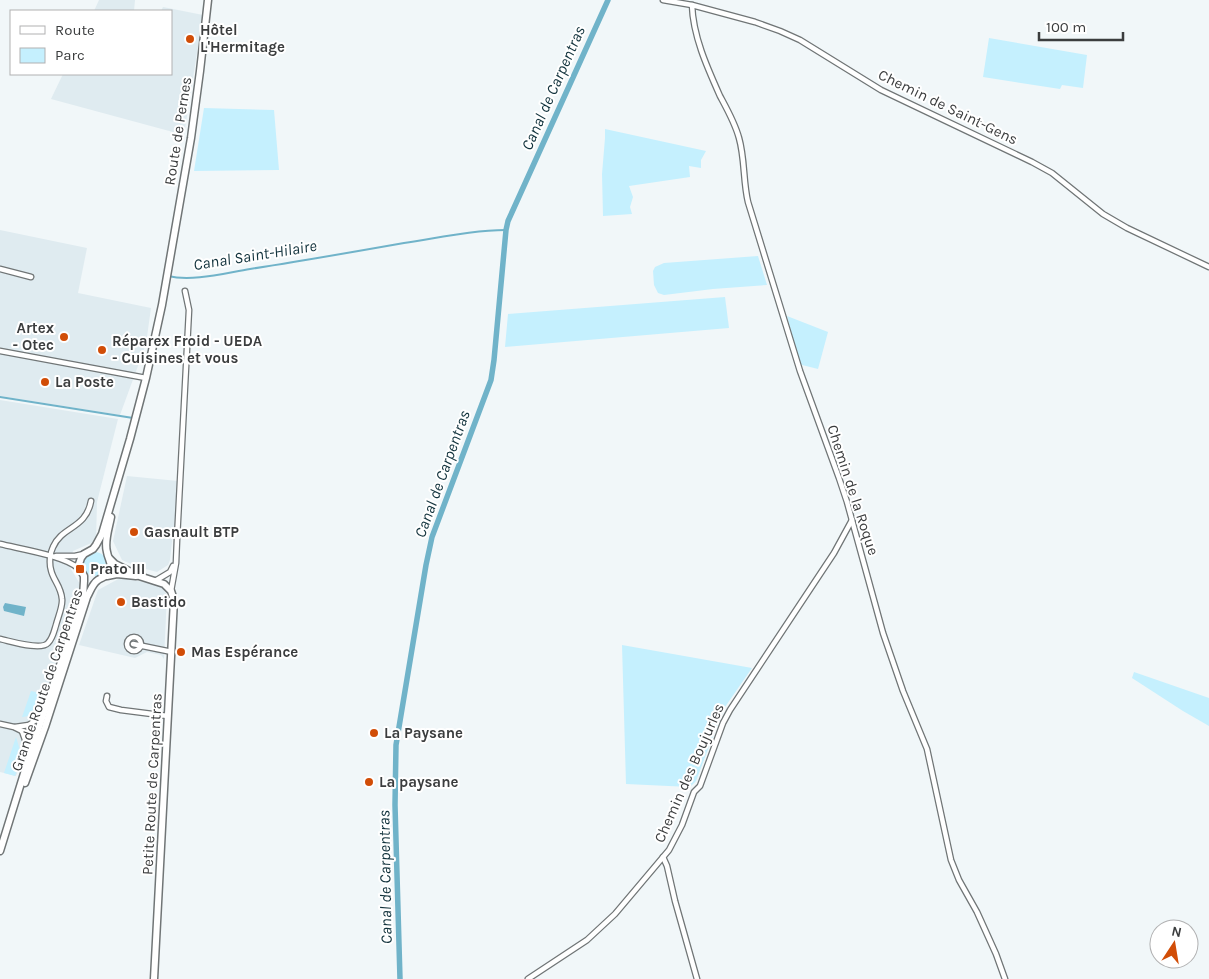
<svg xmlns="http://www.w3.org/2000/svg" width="1209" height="979" viewBox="0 0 1209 979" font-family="Karla,sans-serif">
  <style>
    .built { fill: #dfebf0 }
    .green { fill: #c5f0fe }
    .water { fill: #70b3c9 }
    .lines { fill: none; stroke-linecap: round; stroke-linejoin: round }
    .stream { stroke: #70b3c9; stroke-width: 2 }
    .canal { stroke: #70b3c9; stroke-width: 5.5 }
    .street-casing { stroke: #707576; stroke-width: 7 }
    .secondary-casing { stroke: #707576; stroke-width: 9 }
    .street { stroke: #fff; stroke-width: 4.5 }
    .secondary { stroke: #fff; stroke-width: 6 }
    .poi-dot { fill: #d14d07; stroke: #fff; stroke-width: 2 }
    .labels { text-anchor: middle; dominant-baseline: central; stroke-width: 4; stroke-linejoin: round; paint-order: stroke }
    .poi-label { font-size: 15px; font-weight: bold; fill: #3b3d3e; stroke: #fff; text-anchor: start }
    .street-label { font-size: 15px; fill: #3b3d3e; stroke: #fff }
    .water-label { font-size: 16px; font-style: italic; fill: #11323c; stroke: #fff }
  </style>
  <rect width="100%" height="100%" fill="#f1f7f9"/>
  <!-- built -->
  <g class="built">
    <path d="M 99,0 L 135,0 L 134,11 L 94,11 Z"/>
    <path d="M 163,7 L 203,15 L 184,135 L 51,99 L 63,74 L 171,74 L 171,11 L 161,11 Z"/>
    <path d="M 0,230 L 87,248 L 78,293 L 151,308 L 146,344 L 120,415 L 0,396 Z"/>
    <path d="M 0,400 L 118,419 L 97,502 L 96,541 L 73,551 L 69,566 L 80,584 L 47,692 L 16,776 L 0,772 Z"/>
    <path d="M 127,476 L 178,481 L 175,532 L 173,532 L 170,560 L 168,565 L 157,572 L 138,567 L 122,560 L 113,541 Z"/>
    <path d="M 122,577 L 161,586 L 167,595 L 164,659 L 161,655 L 147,652 L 135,658 L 79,645 L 98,590 Z"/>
  </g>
  <!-- green -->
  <g class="green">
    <path d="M 989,38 L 1087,55 L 1083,88 L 1062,85 L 1060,89 L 983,77 Z"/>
    <path d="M 204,108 L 274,110 L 279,170 L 194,171 Z"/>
    <path d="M 605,129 L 706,151 L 701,160 L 701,168 L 689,166 L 690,177 L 629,186 L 633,197 L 630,207 L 632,214 L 603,216 L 602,174 L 605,138 Z"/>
    <path d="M 758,256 L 767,285 L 713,289 L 664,295 L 658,293 L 654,285 L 653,271 L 655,267 L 664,263 Z"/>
    <path d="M 725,297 L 729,328 L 505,347 L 508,314 Z"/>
    <path d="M 787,316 L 828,332 L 818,369 L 802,365 L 799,361 Z"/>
    <circle cx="95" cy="564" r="12"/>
    <path d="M 622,645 L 752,668 L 725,707 L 716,728 L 696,781 L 690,787 L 626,784 Z"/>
    <path d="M 1134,672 L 1209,698 L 1209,726 L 1183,711 L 1132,678 Z"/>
    <path d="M 31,691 L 44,694 C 40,705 35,716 22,717 Z"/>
    <path d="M 16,737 C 22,756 22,758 15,776 L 4,773 Z"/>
  </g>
  <!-- water -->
  <path class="water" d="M 5,603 L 26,607 L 24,616 L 4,611 L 3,607 Z"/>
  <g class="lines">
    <!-- stream -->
    <g class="stream">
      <path d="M 168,276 C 192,282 225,273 250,269 C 302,261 353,252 404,243 C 438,238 472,230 506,230"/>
      <path d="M 0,397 L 133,418"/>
    </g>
    <!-- canal -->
    <path class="canal" d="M 400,979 L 395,805 L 396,745 L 426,565 L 432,537 L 491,380 L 494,360 L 506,230 L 508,221 L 608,0"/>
    <defs>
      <g id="street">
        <path d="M 663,0 L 692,5 L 755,22 L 780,31 L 800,40 L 881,90 L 1032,162 L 1052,173 L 1103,214 L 1127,228 L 1209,267"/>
        <path d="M 692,5 C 693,36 707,67 720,96 C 727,109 735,123 739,138 C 745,159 743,181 748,202 L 800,371 L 839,478 L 847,502 L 883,633 L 903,691 L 927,749 L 951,860 L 959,880 L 977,912 L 996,954 L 1005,979"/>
        <path d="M 0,269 L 31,277"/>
        <path d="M 0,351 L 146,378"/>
        <path d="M 0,544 C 20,549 66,556 79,569"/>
        <path d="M 56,556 L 75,556 L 84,554"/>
        <path d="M 155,581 L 170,572 L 173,566"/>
        <path d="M 171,591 L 176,563 L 177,539 L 189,310 L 185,291"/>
        <circle cx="134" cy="644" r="7"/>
        <path d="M 0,639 C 10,641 41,651 48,643 C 53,638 54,631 56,625 C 58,617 63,606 62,599 C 61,586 53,580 51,570 C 49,563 50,553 53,547 C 62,526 86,529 91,501"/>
        <path d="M 133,644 L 172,652"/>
        <path d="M 107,696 L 106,701 L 109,707 L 121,710 L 168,716"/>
        <path d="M 0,724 L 14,727 L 34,737 L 37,736"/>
        <path d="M 29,725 L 41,716"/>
        <path d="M 15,727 L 29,725 L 38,731"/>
        <path d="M 22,731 L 30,754"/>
        <path d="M 663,857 L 667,866 L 675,901 L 697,979"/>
        <path d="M 528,979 L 587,940 L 615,914 L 669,850 L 682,825 L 694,792 L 700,786 L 723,723 L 730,710 L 834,553 L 852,520"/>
      </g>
      <g id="secondary">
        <path d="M 110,559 L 115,564 L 139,576 L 164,584 L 171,591 L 174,600 L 154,979"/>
        <path d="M 107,576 L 117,574 L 136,576"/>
        <path d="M 25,783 L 45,727 L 87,597 C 90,592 92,584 98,580 C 102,577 107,577 110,571 C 113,564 108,559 107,552 C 104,541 109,528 111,517"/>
        <path d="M 0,851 L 30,754 L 83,597 L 84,581 L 84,576 L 80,569 L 79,564 L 81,558 L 84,554 L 93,549 L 96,545 L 102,534 L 130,439 L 146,378 L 162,305 L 191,138 L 200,71 L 208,0"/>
      </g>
    </defs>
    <!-- street casing -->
    <use href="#street" class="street-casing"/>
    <!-- secondary casing -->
    <use href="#secondary" class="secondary-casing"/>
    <!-- street -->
    <use href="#street" class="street"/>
    <!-- secondary -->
    <use href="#secondary" class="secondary"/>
  </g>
  <!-- markers -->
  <g class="poi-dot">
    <circle cx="190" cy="39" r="5"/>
    <circle cx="64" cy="337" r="5"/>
    <circle cx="102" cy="350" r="5"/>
    <circle cx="45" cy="382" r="5"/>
    <circle cx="134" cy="532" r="5"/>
    <rect x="75" y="564" width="10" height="10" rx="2.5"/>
    <circle cx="121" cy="602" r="5"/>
    <circle cx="181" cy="652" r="5"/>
    <circle cx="374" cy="733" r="5"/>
    <circle cx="369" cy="782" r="5"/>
  </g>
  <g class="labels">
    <!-- poi labels -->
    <g class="poi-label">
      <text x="200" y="30">Hôtel<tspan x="200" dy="17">L'Hermitage</tspan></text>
      <text x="54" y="328" text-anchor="end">Artex<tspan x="54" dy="17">- Otec</tspan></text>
      <text x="112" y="341">Réparex Froid - UEDA<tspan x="112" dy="17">- Cuisines et vous</tspan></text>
      <text x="55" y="382">La Poste</text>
      <text x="144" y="532">Gasnault BTP</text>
      <text x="90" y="569">Prato III</text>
      <text x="131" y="602">Bastido</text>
      <text x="191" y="652">Mas Espérance</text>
      <text x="384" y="733">La Paysane</text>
      <text x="379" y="782">La paysane</text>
    </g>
    <!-- street labels -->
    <g class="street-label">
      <text transform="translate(948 107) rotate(26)">Chemin de Saint-Gens</text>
      <text transform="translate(178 131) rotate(-81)">Route de Pernes</text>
      <text transform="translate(853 490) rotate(72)">Chemin de la Roque</text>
      <text transform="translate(47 680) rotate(-71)">Grande Route de Carpentras</text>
      <text transform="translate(689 773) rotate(-66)">Chemin des Boujurles</text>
      <text transform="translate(152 784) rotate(-87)">Petite Route de Carpentras</text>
    </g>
    <!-- water labels -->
    <g class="water-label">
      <text transform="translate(553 88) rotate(-66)">Canal de Carpentras</text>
      <text transform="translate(255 255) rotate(-9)">Canal Saint-Hilaire</text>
      <text transform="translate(442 474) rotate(-70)">Canal de Carpentras</text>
      <text transform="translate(385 877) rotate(-91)">Canal de Carpentras</text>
    </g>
  </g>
  <!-- legend -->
  <rect x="10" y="10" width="162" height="65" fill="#ffffff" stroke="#b1b1b2"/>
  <rect x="20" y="26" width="25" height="8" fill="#ffffff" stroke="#b1b1b2"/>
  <text x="55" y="35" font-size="15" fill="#3b3d3e">Route</text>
  <rect x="20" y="48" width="25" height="15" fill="#c5f0fe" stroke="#b1b1b2"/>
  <text x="55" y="60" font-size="15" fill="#3b3d3e">Parc</text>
  <!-- north arrow -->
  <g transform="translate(1174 944) rotate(12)"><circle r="24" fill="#ffffff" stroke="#b1b1b2"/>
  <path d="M0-4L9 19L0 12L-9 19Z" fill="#d14d07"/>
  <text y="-8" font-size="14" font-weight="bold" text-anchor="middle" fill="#3b3d3e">N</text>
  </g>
  <!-- scale -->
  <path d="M1039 32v8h84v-8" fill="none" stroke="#3b3d3e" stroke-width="2.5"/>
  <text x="1046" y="32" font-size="15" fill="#3b3d3e" stroke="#ffffff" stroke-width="4" paint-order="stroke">100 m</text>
</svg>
